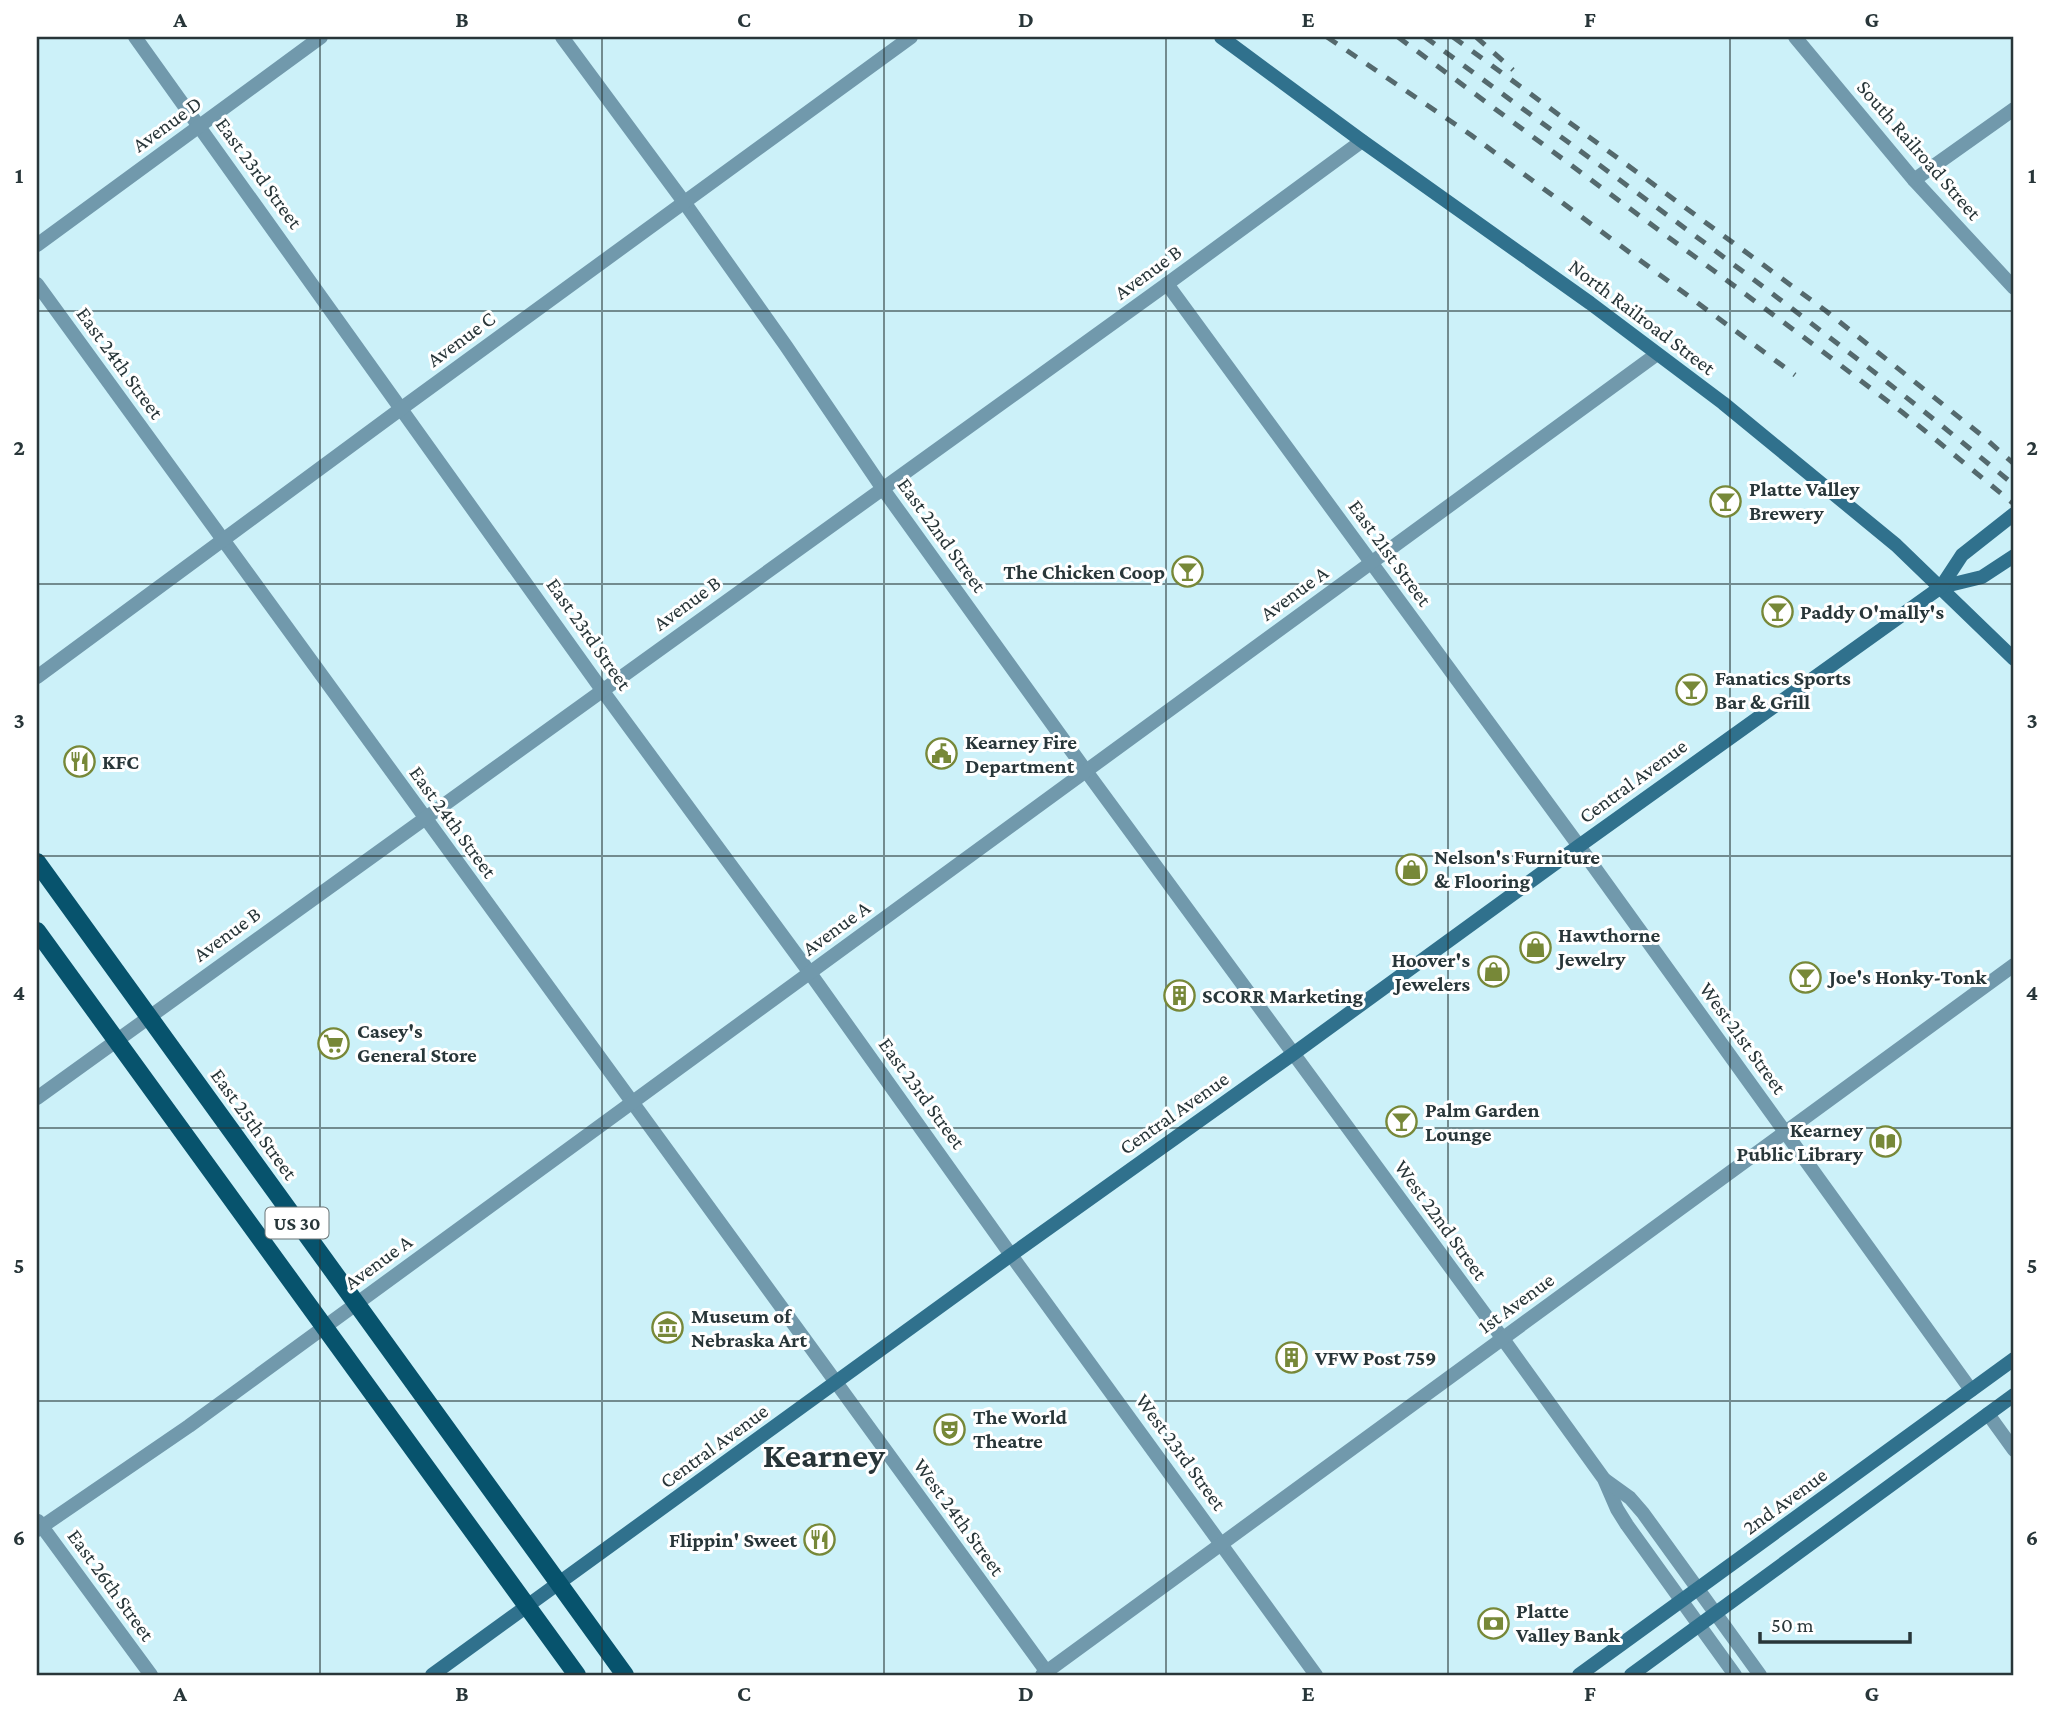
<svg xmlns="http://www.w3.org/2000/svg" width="2051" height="1712" viewBox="0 0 2051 1712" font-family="'Crimson Pro',serif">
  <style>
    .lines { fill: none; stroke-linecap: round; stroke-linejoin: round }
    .street { stroke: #7199ac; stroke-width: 14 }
    .secondary { stroke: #30718d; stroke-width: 14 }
    .primary { stroke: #07536d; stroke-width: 18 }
    .rail { stroke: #54696d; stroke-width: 5; stroke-dasharray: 12 12; stroke-linecap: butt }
    .grid { fill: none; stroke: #283639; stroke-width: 2; stroke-opacity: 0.55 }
    .labels { text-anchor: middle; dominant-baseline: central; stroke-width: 6; stroke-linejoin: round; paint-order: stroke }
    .shield { fill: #fff; stroke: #687274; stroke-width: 2 }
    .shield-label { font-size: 19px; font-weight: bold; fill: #283639 }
    .street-label { font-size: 21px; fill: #283639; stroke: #fff }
    .poi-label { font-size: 21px; font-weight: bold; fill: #283639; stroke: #fff; text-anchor: start }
    .town-label { font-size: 35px; font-weight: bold; fill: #283639; stroke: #fff }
    .neatline { fill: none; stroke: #283639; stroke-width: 2.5 }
    .grid-label { font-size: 23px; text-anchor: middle; font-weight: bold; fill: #283639 }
  </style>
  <rect width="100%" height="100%" fill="#ccf1f9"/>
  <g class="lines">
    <!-- street -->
    <g class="street">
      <path d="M 135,37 L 602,690 L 810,973 L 1011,1255 L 1316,1675"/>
      <path d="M 562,37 L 684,202 L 786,346 L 883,489 L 1086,771 L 1503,1339 L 1604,1479 L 1617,1509 L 1627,1525 L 1735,1675"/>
      <path d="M 1795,37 L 1914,180 L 2014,288"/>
      <path d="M 1914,180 L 2014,109"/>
      <path d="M 37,245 L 321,37"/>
      <path d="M 37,284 L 1049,1675"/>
      <path d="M 1167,284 L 1579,846 L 1971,1390"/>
      <path d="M 37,677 L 402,408 L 911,37"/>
      <path d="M 37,1098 L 1167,284 L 1362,141"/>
      <path d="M 1988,1414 L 2014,1450"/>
      <path d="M 1605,1480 L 1630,1498 L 1643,1513 L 1760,1675"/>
      <path d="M 38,1521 L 151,1675"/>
      <path d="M 37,1530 L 189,1426 L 1657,354"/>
      <path d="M 1042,1675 L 2014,965"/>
    </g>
    <!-- secondary -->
    <g class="secondary">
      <path d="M 1221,37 L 1362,141 L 1590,303 L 1723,403 L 1896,545 L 2014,659"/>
      <path d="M 1941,587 L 1982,577 L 2014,556"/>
      <path d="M 432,1675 L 1011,1255 L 1293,1054 L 1579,846 L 1941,587 L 1962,555 L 2014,514"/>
      <path d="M 1579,1675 L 2014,1359"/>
      <path d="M 1631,1675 L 2014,1395"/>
    </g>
    <!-- primary -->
    <g class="primary">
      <path d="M 37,862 L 625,1675"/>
      <path d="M 37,931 L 577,1675"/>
    </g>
    <!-- rail -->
    <g class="rail">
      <path d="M 1327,37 L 1471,135 L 1795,375"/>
      <path d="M 1398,37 L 1806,339 L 1902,412 L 2014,504"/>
      <path d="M 1425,37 C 1623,183 1825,327 2014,485"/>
      <path d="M 1453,37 L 1826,311 L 1985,438 L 2014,464"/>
      <path d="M 1476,37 L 1513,70"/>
    </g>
  </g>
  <!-- grid -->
  <path class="grid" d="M 320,37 L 320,1675M 602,37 L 602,1675M 884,37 L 884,1675M 1166,37 L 1166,1675M 1448,37 L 1448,1675M 1730,37 L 1730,1675M 37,311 L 2014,311M 37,584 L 2014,584M 37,856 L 2014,856M 37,1128 L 2014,1128M 37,1401 L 2014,1401"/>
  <!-- icons -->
  <defs>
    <symbol id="bar-ring" viewBox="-11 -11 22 22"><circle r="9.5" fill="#fff" stroke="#778838" stroke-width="1.5"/><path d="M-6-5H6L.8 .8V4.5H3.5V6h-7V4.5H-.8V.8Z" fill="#778838"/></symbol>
    <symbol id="civic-ring" viewBox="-11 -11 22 22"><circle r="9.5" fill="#fff" stroke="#778838" stroke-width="1.5"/><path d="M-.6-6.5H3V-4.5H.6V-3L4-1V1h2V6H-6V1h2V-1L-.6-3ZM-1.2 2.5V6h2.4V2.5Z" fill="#778838"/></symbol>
    <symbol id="restaurant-ring" viewBox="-11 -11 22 22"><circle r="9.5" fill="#fff" stroke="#778838" stroke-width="1.5"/><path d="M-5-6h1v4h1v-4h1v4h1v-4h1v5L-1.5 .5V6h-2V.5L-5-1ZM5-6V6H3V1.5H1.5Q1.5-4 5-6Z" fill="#778838"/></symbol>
    <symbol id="shop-ring" viewBox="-11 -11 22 22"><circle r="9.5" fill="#fff" stroke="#778838" stroke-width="1.5"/><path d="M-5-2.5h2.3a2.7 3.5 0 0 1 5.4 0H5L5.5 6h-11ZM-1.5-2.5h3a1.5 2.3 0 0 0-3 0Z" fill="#778838"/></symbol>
    <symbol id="building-ring" viewBox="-11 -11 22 22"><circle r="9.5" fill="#fff" stroke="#778838" stroke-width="1.5"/><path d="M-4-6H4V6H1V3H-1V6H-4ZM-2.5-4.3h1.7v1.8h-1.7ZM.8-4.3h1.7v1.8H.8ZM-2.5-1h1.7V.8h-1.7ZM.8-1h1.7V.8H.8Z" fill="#778838"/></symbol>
    <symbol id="supermarket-ring" viewBox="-11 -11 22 22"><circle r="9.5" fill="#fff" stroke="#778838" stroke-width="1.5"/><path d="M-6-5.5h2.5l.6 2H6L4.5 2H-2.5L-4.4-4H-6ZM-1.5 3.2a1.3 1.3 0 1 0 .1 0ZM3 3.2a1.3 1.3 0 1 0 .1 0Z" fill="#778838"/></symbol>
    <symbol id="library-ring" viewBox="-11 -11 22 22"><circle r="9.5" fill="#fff" stroke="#778838" stroke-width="1.5"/><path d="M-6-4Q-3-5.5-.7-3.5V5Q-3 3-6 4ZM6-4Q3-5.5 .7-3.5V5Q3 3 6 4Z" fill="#778838"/></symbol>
    <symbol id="museum-ring" viewBox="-11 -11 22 22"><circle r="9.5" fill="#fff" stroke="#778838" stroke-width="1.5"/><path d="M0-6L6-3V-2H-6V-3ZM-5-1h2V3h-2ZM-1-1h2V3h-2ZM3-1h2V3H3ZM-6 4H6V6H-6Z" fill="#778838"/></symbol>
    <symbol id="theatre-ring" viewBox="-11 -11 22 22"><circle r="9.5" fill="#fff" stroke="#778838" stroke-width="1.5"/><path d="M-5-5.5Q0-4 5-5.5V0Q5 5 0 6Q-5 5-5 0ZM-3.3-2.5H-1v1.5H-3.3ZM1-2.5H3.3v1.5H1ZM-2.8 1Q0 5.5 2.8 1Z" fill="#778838"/></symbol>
    <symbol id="bank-ring" viewBox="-11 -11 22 22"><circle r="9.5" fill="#fff" stroke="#778838" stroke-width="1.5"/><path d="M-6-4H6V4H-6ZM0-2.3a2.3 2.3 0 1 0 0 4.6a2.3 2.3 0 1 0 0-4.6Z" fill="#778838"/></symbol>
  </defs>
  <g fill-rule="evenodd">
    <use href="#bar-ring" x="1708" y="484" width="35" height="35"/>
    <use href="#bar-ring" x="1170" y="554" width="35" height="35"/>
    <use href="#bar-ring" x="1760" y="594" width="35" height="35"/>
    <use href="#bar-ring" x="1674" y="672" width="35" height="35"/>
    <use href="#civic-ring" x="924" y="736" width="35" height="35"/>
    <use href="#restaurant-ring" x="62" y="744" width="35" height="35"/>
    <use href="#shop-ring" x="1394" y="852" width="35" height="35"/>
    <use href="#shop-ring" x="1518" y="930" width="35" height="35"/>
    <use href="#shop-ring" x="1476" y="954" width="35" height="35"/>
    <use href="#bar-ring" x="1788" y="960" width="35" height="35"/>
    <use href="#building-ring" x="1162" y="978" width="35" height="35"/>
    <use href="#supermarket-ring" x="316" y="1026" width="35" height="35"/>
    <use href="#bar-ring" x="1384" y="1104" width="35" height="35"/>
    <use href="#library-ring" x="1868" y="1124" width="35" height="35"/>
    <use href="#museum-ring" x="650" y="1310" width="35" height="35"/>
    <use href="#building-ring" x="1274" y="1340" width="35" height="35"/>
    <use href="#theatre-ring" x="932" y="1412" width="35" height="35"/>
    <use href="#restaurant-ring" x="802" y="1522" width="35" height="35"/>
    <use href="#bank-ring" x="1476" y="1606" width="35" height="35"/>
  </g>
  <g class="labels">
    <!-- shield labels -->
    <rect class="shield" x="265.5" y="1207.5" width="63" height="31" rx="5"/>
    <g class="shield-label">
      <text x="297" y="1223">US 30</text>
    </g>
    <!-- street labels -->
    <g class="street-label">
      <text transform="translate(167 124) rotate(-36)">Avenue D</text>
      <text transform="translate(1919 150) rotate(49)">South Railroad Street</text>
      <text transform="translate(259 173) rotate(54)">East 23rd Street</text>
      <text transform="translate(1148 272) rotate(-36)">Avenue B</text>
      <text transform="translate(1642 317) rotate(37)">North Railroad Street</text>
      <text transform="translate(461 339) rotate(-36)">Avenue C</text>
      <text transform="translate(120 363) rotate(54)">East 24th Street</text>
      <text transform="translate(942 535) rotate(54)">East 22nd Street</text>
      <text transform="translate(1390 553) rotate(54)">East 21st Street</text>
      <text transform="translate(1294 593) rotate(-36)">Avenue A</text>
      <text transform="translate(687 603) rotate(-36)">Avenue B</text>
      <text transform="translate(589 634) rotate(55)">East 23rd Street</text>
      <text transform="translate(1633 781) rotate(-36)">Central Avenue</text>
      <text transform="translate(453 822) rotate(54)">East 24th Street</text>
      <text transform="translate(836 928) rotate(-36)">Avenue A</text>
      <text transform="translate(227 934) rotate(-36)">Avenue B</text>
      <text transform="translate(1743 1038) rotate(54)">West 21st Street</text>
      <text transform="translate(922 1093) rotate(54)">East 23rd Street</text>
      <text transform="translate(1174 1113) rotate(-35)">Central Avenue</text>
      <text transform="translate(254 1124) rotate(54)">East 25th Street</text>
      <text transform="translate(1441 1220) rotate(54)">West 22nd Street</text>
      <text transform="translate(378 1262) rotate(-36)">Avenue A</text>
      <text transform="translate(1516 1303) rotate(-36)">1st Avenue</text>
      <text transform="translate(714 1446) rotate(-36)">Central Avenue</text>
      <text transform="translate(1181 1452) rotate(54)">West 23rd Street</text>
      <text transform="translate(1785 1501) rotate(-36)">2nd Avenue</text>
      <text transform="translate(959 1517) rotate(54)">West 24th Street</text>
      <text transform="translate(111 1585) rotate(54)">East 26th Street</text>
    </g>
    <!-- poi labels -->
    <g class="poi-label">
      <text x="1749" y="489">Platte Valley<tspan x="1749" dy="24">Brewery</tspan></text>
      <text x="1165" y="572" text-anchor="end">The Chicken Coop</text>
      <text x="1800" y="612">Paddy O'mally's</text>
      <text x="1715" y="678">Fanatics Sports<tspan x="1715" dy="24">Bar &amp; Grill</tspan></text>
      <text x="965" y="742">Kearney Fire<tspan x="965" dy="24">Department</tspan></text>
      <text x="102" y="762">KFC</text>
      <text x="1434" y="857">Nelson's Furniture<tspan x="1434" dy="24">&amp; Flooring</tspan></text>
      <text x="1558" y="935">Hawthorne<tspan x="1558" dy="24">Jewelry</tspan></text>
      <text x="1470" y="960" text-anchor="end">Hoover's<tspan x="1470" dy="24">Jewelers</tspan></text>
      <text x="1829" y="977">Joe's Honky-Tonk</text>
      <text x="1202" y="996">SCORR Marketing</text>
      <text x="357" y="1031">Casey's<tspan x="357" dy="24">General Store</tspan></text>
      <text x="1425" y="1110">Palm Garden<tspan x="1425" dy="24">Lounge</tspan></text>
      <text x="1863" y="1130" text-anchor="end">Kearney<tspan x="1863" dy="24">Public Library</tspan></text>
      <text x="691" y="1316">Museum of<tspan x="691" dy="24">Nebraska Art</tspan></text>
      <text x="1315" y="1358">VFW Post 759</text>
      <text x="973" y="1417">The World<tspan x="973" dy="24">Theatre</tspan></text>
      <text x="797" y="1540" text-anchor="end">Flippin' Sweet</text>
      <text x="1516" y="1611">Platte<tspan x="1516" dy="24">Valley Bank</tspan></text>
    </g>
    <!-- town labels -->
    <g class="town-label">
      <text x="824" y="1455">Kearney</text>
    </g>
  </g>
  <!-- border -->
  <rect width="2051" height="1712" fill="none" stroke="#ffffff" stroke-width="77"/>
  <!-- scale -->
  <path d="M1760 1632v10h150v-10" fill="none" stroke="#283639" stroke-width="3.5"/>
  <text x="1771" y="1632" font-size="21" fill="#283639" stroke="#ffffff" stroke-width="5" paint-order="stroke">50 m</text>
  <rect x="38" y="38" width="1974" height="1636" class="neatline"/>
  <g class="grid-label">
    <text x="180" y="27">A</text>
    <text x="462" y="27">B</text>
    <text x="744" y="27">C</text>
    <text x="1026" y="27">D</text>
    <text x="1308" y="27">E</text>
    <text x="1590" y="27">F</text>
    <text x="1872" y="27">G</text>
    <text x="19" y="183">1</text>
    <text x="2032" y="183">1</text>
    <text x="19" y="455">2</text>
    <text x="2032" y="455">2</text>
    <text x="19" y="728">3</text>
    <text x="2032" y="728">3</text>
    <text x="19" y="1000">4</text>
    <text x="2032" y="1000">4</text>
    <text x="19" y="1273">5</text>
    <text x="2032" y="1273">5</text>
    <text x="19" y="1545">6</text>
    <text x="2032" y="1545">6</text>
    <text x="180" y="1701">A</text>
    <text x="462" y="1701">B</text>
    <text x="744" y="1701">C</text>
    <text x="1026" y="1701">D</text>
    <text x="1308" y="1701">E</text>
    <text x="1590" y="1701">F</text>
    <text x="1872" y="1701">G</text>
  </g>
</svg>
